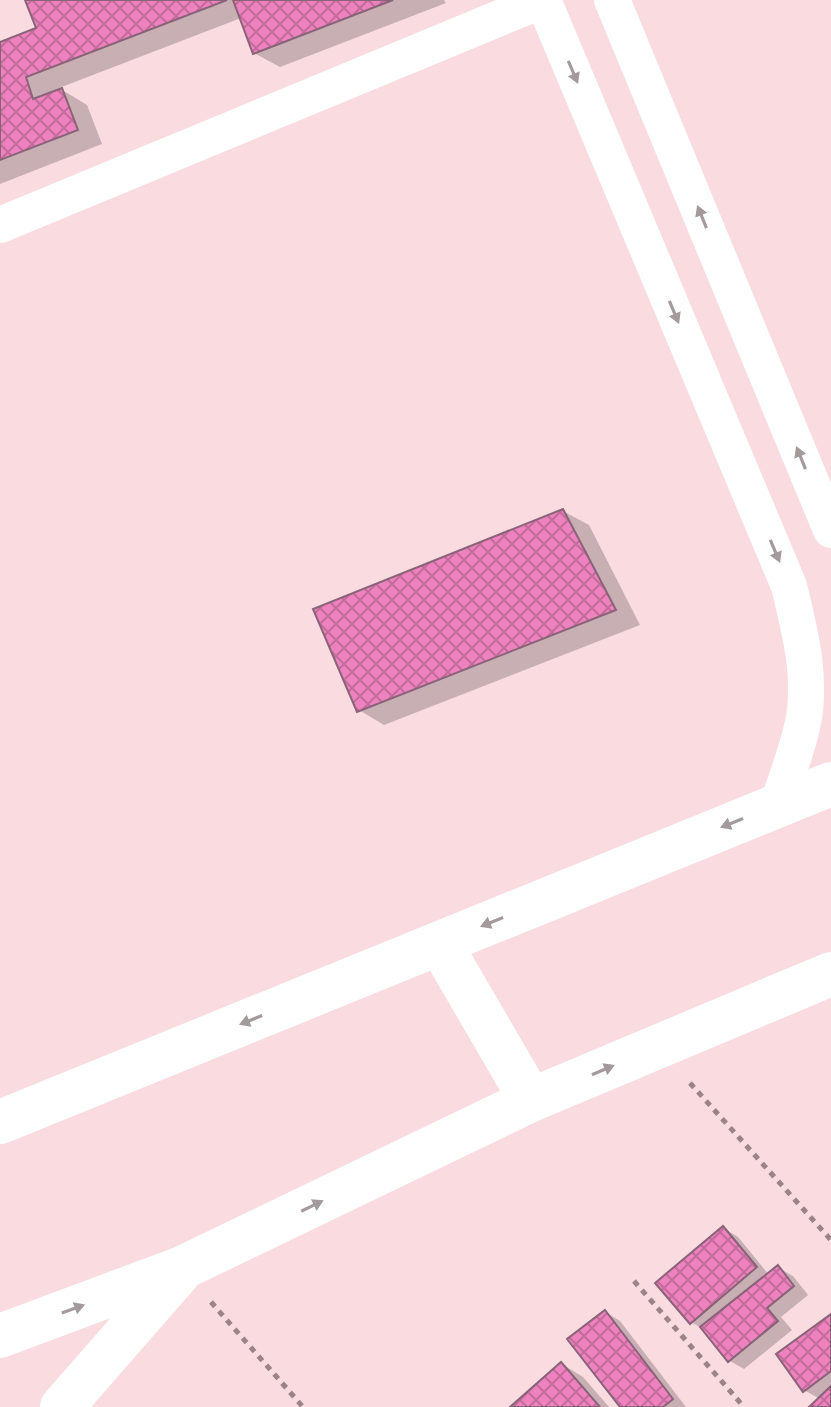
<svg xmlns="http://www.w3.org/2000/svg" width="831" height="1407" viewBox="0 0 831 1407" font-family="Raleway,sans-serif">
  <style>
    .shadow { fill: #0003 }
    .building { fill: url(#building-cross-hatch); stroke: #896377; stroke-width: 2 }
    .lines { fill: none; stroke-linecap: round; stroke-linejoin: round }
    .path { stroke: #9b8387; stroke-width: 5; stroke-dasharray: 6 6; stroke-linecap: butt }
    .minor { stroke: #fff; stroke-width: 36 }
    .tertiary { stroke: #fff; stroke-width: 44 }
    .oneway { fill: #a49a9c }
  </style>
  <defs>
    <pattern id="building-cross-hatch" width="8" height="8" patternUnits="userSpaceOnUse" patternTransform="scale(2)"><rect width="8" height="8" fill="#ee82be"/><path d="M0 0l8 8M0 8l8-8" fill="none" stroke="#c36b9b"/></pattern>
  </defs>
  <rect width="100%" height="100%" fill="#f9dbe0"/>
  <!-- shadow -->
  <g class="shadow">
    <path d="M 27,0 L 444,0 L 446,3 L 280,67 L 254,53 L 241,18 L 59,88 L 87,105 L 102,144 L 0,184 L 0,44 L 38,30 Z"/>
    <path d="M 563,511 L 589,525 L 640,625 L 384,725 L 359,710 Z"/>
    <path d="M 723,1228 L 738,1237 L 769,1275 L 778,1268 L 793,1276 L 808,1295 L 781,1317 L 792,1330 L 744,1369 L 730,1361 L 705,1330 L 691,1322 Z"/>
    <path d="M 605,1312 L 620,1321 L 686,1407 L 622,1407 Z"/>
    <path d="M 831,1316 L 831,1407 L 811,1407 L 820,1399 L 804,1390 Z"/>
    <path d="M 562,1364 L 583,1377 L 609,1407 L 513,1407 Z"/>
  </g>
  <!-- building -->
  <g class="building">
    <path d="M 25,0 L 227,0 L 26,77 L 33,99 L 62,88 L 78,130 L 0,160 L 0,42 L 36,28 Z"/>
    <path d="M 233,0 L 393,0 L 253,54 Z"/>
    <path d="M 563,509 L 616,610 L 357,712 L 313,609 Z"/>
    <path d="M 723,1226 L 757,1267 L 690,1324 L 655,1283 Z"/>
    <path d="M 778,1265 L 794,1286 L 767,1308 L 778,1321 L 728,1362 L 700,1327 Z"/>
    <path d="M 605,1310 L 673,1399 L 663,1407 L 620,1407 L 567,1339 Z"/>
    <path d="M 831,1314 L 831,1371 L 803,1392 L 776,1354 Z"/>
    <path d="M 561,1362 L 600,1407 L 510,1407 Z"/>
    <path d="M 831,1386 L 831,1407 L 809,1407 Z"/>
  </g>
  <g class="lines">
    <!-- path -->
    <g class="path">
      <path d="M 690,1083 L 831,1240"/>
      <path d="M 634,1281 L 744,1407"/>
      <path d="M 211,1302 L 303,1407"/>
    </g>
    <!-- minor -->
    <g class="minor">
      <path d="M 543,0 L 789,586 C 800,631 813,681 802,727 C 796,753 786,779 778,804"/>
      <path d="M 612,0 L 831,530"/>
      <path d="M 0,225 L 543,0"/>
    </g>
    <!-- tertiary -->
    <g class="tertiary">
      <path d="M 440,944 L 531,1100"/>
      <path d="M 0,1122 L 831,784"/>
      <path d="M 0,1336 L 182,1268 L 531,1100 L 831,974"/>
      <path d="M 62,1407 L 179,1273"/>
    </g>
  </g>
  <!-- one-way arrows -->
  <defs><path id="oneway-solid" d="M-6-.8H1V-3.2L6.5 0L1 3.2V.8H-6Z" transform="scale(2)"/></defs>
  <g class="oneway">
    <use href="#oneway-solid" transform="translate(573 72) rotate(67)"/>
    <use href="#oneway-solid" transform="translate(702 217) rotate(-112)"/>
    <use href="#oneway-solid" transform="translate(674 312) rotate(67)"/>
    <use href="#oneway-solid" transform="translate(801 458) rotate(-112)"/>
    <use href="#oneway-solid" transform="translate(775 551) rotate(67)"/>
    <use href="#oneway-solid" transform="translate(732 823) rotate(158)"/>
    <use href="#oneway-solid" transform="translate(492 922) rotate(158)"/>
    <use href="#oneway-solid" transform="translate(251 1020) rotate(158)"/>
    <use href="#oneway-solid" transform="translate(603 1070) rotate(-23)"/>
    <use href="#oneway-solid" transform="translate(312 1206) rotate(-26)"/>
    <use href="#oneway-solid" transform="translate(73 1309) rotate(-20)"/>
  </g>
</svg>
